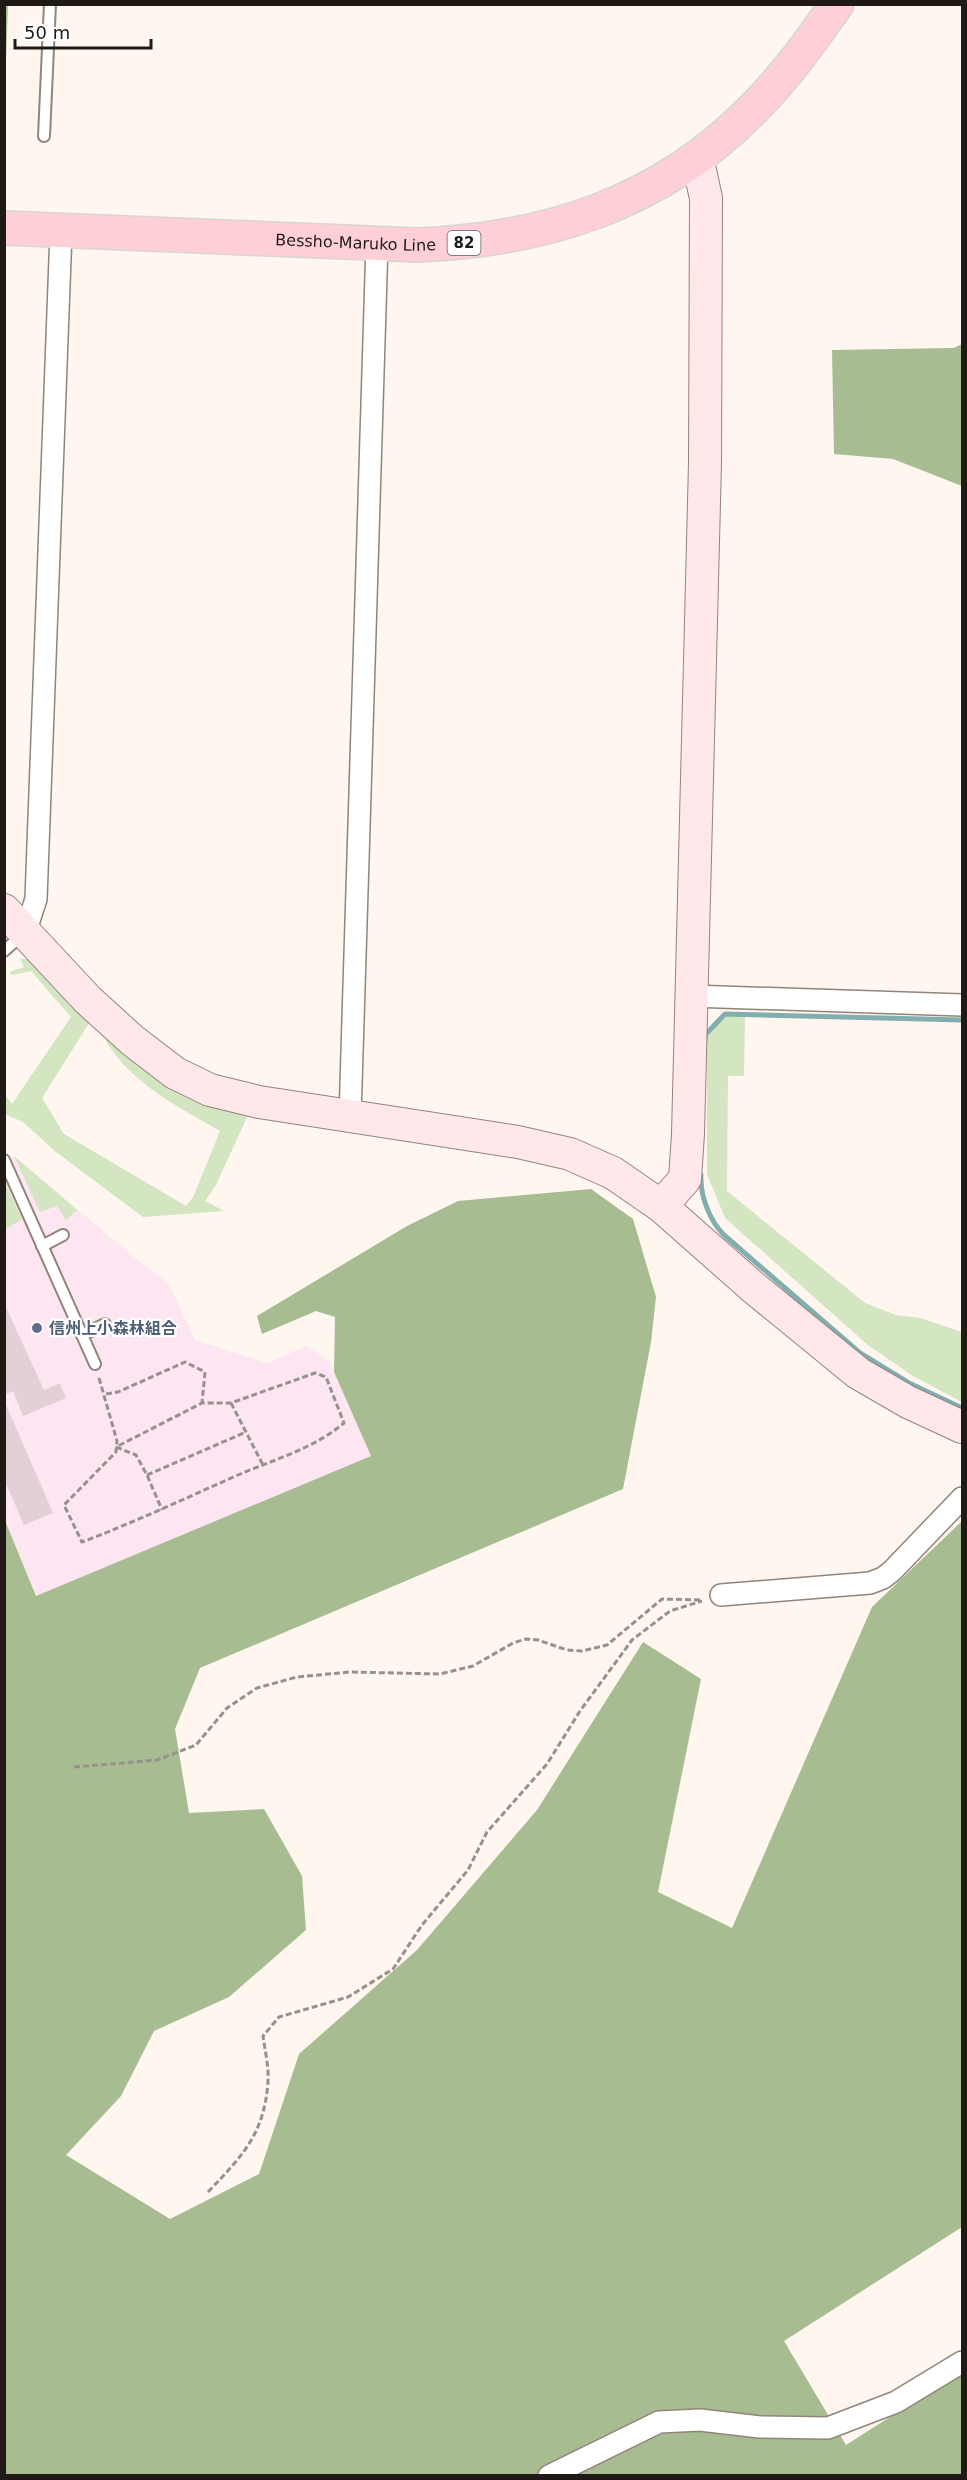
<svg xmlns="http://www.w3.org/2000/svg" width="967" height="2480" viewBox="0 0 967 2480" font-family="'DejaVu Sans','Noto Sans JP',sans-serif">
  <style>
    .commercial { fill: #fde6f2 }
    .green { fill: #d4e5c2 }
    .forest { fill: #a8bc91 }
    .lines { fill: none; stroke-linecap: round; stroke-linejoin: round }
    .stream { stroke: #82aeaf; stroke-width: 5 }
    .building { fill: #e2d0d6 }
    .lane-casing { stroke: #91857a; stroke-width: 14 }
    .street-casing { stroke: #91857a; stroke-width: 24 }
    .secondary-casing { stroke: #91857a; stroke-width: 34 }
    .primary-casing { stroke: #d7d6d5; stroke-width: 36 }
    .path { stroke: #97918b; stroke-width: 3; stroke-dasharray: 6 3; stroke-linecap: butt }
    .lane { stroke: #fff; stroke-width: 10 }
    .street { stroke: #fff; stroke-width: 21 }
    .secondary { stroke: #ffe7ea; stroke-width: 32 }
    .primary { stroke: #fecfd6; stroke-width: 33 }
    .service-dot { fill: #5c6f8a; stroke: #fff; stroke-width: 2 }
    .labels { text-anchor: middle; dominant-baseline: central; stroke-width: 4.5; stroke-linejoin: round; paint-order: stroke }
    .shield { fill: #fff; stroke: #625f5c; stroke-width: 1.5 }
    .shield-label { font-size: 15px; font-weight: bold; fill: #1f1a16 }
    .street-label { font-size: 16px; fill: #1f1a16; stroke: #fff }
    .service-label { font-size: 16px; font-weight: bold; fill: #4e5e75; stroke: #fff; text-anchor: start }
  </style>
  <rect width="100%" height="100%" fill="#fef6ef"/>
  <!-- commercial -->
  <path class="commercial" d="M 14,1156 L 140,1262 L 169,1284 L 195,1340 L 267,1363 L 307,1346 L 329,1361 L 372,1456 L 36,1596 L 5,1518 L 4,1166 Z"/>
  <!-- green -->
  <g class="green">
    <path d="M 20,959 L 31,959 L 91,1020 L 42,1098 L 64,1134 L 186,1206 L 193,1197 L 220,1131 C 177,1106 132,1084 106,1041 L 108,1038 C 147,1075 195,1103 248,1115 L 216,1185 L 205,1201 L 224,1211 L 143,1217 L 56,1152 L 23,1122 L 5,1114 L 4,1093 L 12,1104 L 71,1017 L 31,971 L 12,975 L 9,972 L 24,967 Z"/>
    <path d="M 726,1016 L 745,1016 L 744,1076 L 728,1076 L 727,1191 L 865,1303 L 896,1315 L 920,1318 L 962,1332 L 962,1402 L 913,1376 L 869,1346 L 725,1218 L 707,1174 L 707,1036 Z"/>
    <path d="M 14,1156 L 77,1210 L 66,1220 L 57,1206 L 40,1212 Z"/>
    <path d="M 4,1180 L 22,1220 L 5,1229 L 4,1229 Z"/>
  </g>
  <!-- forest -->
  <g class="forest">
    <path d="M 8,4 L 5,91 L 5,92 L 4,5 Z"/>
    <path d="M 962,344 L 962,486 L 893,459 L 834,454 L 832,350 L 954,348 Z"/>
    <path d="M 591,1189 L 633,1219 L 656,1297 L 651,1342 L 623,1489 L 200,1668 L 175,1729 L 189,1813 L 264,1809 L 302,1876 L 306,1930 L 229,1997 L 154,2031 L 121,2096 L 66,2155 L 170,2219 L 259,2174 L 299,2054 L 417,1950 L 537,1810 L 643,1642 L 701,1679 L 658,1892 L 732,1928 L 872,1607 L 962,1521 L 962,2227 L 784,2341 L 846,2445 L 962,2371 L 962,2475 L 5,2475 L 4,1518 L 36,1596 L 371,1456 L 334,1372 L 335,1317 L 316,1311 L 262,1334 L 257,1316 L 407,1226 L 458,1201 Z"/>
  </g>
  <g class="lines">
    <!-- stream -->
    <g class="stream">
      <path d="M 705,1040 L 705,1035 L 725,1014 L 962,1020"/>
      <path d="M 701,1175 C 700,1195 709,1220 724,1235 L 860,1353 L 909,1383 L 962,1408"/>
    </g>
  </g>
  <!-- building -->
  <g class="building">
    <path d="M 4,1303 L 44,1390 L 60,1383 L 66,1398 L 23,1416 L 13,1391 L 4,1395 Z"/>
    <path d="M 4,1400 L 53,1513 L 24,1525 L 4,1479 Z"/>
  </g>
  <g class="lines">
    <defs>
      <g id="lane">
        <path d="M 44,136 L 50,4"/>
        <path d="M 4,951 L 22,935"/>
        <path d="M 4,1160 L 95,1364"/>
        <path d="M 42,1246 L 63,1235"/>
        <path d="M 82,1335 L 105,1324"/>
      </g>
      <g id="street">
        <path d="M 25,933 L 36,899 L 61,232"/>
        <path d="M 691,996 L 962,1005"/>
        <path d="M 350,1117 L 377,243"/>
        <path d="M 721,1595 L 870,1583 L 883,1578 L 892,1571 L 962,1498"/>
        <path d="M 549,2476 L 659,2422 L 700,2420 L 760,2427 L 828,2428 L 896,2402 L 962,2362"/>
      </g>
      <g id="secondary">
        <path d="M 4,910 L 88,1000 L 132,1040 L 175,1073 L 210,1090 L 259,1102 L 518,1142 L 570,1154 L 613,1173 L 661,1206 L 754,1288 L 858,1373 L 908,1402 L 962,1427"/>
        <path d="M 661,1206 L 685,1179 L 688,1134 L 705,463 L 706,198 L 697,157"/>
      </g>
      <g id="primary">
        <path id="s1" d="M 4,228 L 417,245 C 545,240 659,204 751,111 C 784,79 810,42 837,4"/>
      </g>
    </defs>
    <!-- lane casing -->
    <use href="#lane" class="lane-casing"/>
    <!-- street casing -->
    <use href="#street" class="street-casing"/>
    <!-- secondary casing -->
    <use href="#secondary" class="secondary-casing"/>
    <!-- primary casing -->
    <use href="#primary" class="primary-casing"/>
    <!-- path -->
    <g class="path">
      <path d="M 99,1378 L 117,1441 L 116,1452 L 64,1505 L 82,1542 C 135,1522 186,1498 238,1475 C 275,1459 313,1449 344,1423 L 326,1377 L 315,1373 L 231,1403 L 202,1403 L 116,1447"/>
      <path d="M 106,1394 L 118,1392 L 185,1362 L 205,1372 L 202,1403"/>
      <path d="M 231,1403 L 263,1465"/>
      <path d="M 116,1447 L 136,1455 L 147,1475 L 162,1510"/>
      <path d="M 147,1475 L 246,1432"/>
      <path d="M 74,1767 L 157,1760 L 196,1745 L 227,1708 L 257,1688 L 297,1677 L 350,1672 L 440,1674 L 473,1666 L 513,1643 L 526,1639 L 538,1640 L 567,1650 L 582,1651 L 607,1645 L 662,1599 L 700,1600"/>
      <path d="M 208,2192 C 242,2156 264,2135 268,2082 C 269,2067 265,2051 263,2036 L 279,2017 L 348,1997 L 393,1969 L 422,1925 L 468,1870 L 487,1832 L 547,1764 L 580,1711 L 632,1640 L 670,1611 L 702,1601"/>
    </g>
    <!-- lane -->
    <use href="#lane" class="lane"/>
    <!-- street -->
    <use href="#street" class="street"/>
    <!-- secondary -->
    <use href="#secondary" class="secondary"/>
    <!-- primary -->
    <use href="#primary" class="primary"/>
  </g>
  <!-- markers -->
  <circle class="service-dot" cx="37" cy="1328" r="6"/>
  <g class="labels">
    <!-- shield labels -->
    <rect class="shield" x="447.5" y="231" width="33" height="24" rx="4.5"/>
    <g class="shield-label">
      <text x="464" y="243">82</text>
    </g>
    <!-- street labels -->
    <g class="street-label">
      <text stroke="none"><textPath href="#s1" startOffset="352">Bessho-Maruko Line</textPath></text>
    </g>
    <!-- service labels -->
    <g class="service-label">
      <text x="49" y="1328">信州上小森林組合</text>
    </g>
  </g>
  <!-- border -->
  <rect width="967" height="2480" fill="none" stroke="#1f1a16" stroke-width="12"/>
  <!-- scale -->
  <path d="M15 39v9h136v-9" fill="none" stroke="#1f1a16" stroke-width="3"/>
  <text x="24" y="39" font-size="18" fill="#1f1a16" stroke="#ffffff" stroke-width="4.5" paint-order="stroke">50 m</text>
</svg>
